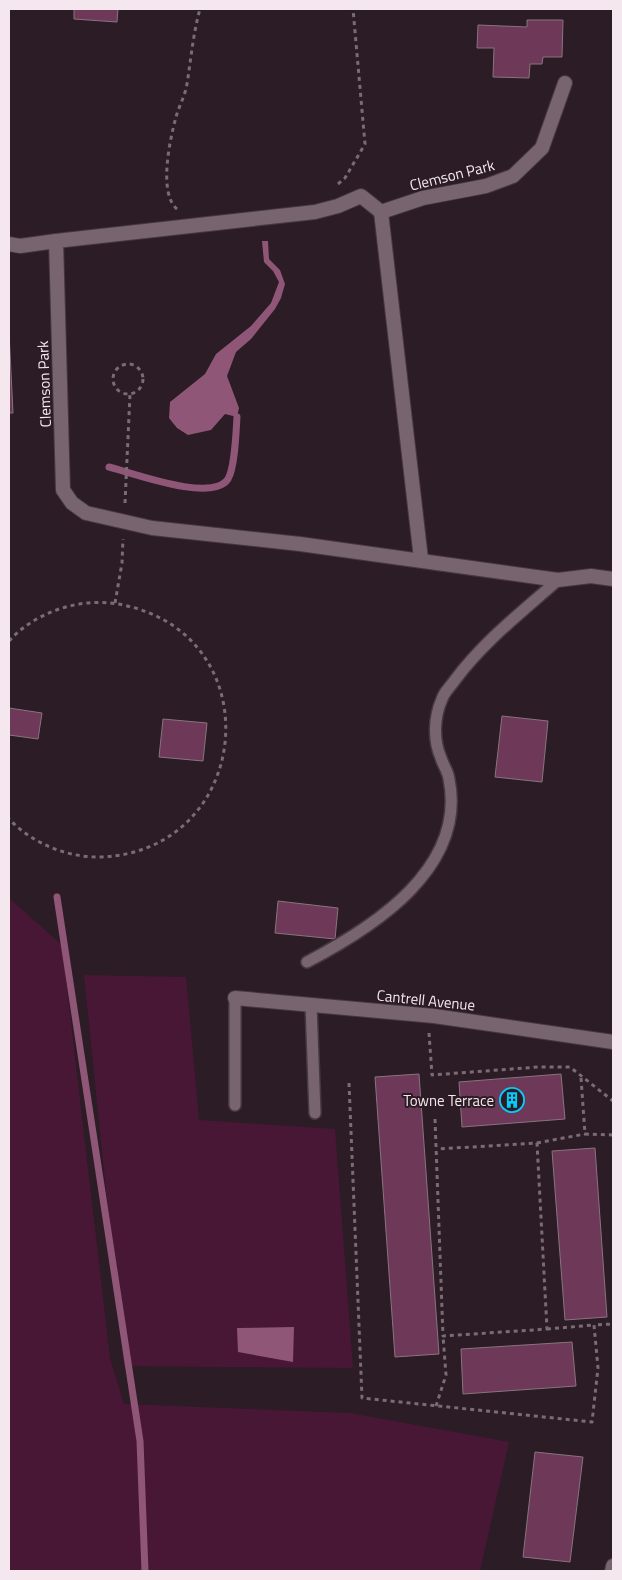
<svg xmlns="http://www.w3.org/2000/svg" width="622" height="1580" viewBox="0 0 622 1580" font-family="'Titillium Web',sans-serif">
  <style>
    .green { fill: #481736 }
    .water { fill: #8f5677 }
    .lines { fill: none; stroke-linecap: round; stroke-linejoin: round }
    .stream { stroke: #8f5677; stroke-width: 7 }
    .building { fill: #6e3859; stroke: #88747f }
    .service-casing { stroke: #45383f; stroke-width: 14 }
    .minor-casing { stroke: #45383f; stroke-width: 16 }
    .path { stroke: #7a6c74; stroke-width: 3; stroke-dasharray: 4 4; stroke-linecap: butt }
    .service { stroke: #77646e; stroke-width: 11 }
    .minor { stroke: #77646e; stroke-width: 14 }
    .labels { text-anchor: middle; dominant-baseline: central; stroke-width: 4; stroke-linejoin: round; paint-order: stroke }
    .street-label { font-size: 15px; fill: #f4e8ee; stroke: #2c1c25 }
    .poi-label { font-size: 15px; fill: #f4e8ee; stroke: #2c1c25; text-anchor: end }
  </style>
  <rect width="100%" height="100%" fill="#2c1c25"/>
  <!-- green -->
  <g class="green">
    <path d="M 9,898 L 62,945 L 110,1358 L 124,1404 L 350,1413 L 509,1442 L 480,1571 L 9,1571 Z"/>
    <path d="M 84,975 L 186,977 L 199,1120 L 335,1129 L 353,1368 L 124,1366 Z"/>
  </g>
  <!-- water -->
  <g class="water">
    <path d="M 262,241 L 268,241 L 269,259 L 280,270 L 285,284 L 281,298 L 275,309 L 251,339 L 236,352 L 227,376 L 239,408 L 237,417 L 225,414 L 211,430 L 188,435 L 177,428 L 169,418 L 170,402 L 205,374 L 216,354 L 251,326 L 271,303 L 279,282 L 273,271 L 264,262 Z"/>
    <path d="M 294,1327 L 293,1362 L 238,1352 L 237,1328 Z"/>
  </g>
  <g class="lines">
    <!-- stream -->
    <g class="stream">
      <path d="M 109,467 C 133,473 212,503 228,479 C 235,467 236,432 237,417"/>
      <path d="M 57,897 L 140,1441 L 145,1571"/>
    </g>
  </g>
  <!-- building -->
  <g class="building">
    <path d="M 74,9 L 118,9 L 117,22 L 74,19 Z"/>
    <path d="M 527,20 L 563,20 L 562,57 L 543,57 L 542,64 L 530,64 L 529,78 L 493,77 L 494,48 L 477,48 L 478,25 L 527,27 Z"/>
    <path d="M 9,332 L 13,413 L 9,413 Z"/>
    <path d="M 9,708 L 42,713 L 38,739 L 9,735 Z"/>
    <path d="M 502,716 L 548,721 L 542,782 L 495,777 Z"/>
    <path d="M 163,719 L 207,723 L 203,761 L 159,757 Z"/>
    <path d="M 278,901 L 338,908 L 335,939 L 275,933 Z"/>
    <path d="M 419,1074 L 439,1354 L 395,1357 L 375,1077 Z"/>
    <path d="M 561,1074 L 565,1119 L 462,1127 L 459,1082 Z"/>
    <path d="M 595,1148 L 607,1317 L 565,1320 L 552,1151 Z"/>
    <path d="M 572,1342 L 576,1386 L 463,1394 L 461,1349 Z"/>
    <path d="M 535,1452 L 583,1457 L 570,1562 L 523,1557 Z"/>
  </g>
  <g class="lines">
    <defs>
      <g id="service">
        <path d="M 307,962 C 374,927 467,868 449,779 C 448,771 443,765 441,758 C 433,740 434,717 442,699 C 444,692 451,686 455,680 C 483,642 522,612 558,580"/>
        <path d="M 311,1005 L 315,1113"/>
        <path d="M 235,1105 L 235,998"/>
      </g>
      <g id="minor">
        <path d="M 381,212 L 423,198 L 486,186 L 513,176 L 542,148 L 565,83"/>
        <path d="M 9,244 L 20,246 L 56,241"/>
        <path d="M 421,559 L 381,212 L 361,196 L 338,206 L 315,212 L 56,241 L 63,490 L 72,503 L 86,513 L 152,528 L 300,544 L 558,580 L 591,576 L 613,579"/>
        <path d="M 235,998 L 434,1016 L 613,1042"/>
        <path d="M 612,1571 L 613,1566"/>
      </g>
    </defs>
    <!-- service casing -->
    <use href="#service" class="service-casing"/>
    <!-- minor casing -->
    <use href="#minor" class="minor-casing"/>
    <!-- path -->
    <g class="path">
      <path d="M 338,184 L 345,178 L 365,144 L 353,9"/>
      <path d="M 177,209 C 158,193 170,139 176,117 C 179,106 185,96 187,84 C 191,59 193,34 200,9"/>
      <circle cx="128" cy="379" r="15"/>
      <path d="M 125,503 L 130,394"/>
      <path d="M 115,603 L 122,563 L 123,539"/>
      <path d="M 9,641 C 36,611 83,596 123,605 C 273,636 253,851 101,857 C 67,858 32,843 9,819"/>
      <path d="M 429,1033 L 432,1075 L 538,1067 L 570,1067 L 613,1101"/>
      <path d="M 581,1078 L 585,1134 L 613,1135"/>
      <path d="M 349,1083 L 362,1398 L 592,1422 L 598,1368 L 594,1325 L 613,1324"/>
      <path d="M 435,1119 L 443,1336 L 547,1329 L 537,1143 L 438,1149"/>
      <path d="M 537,1143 L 585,1134"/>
      <path d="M 547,1329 L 594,1325"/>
      <path d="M 436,1406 L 446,1375 L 443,1336"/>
    </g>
    <!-- service -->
    <use href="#service" class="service"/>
    <!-- minor -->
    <use href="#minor" class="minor"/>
  </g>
  <!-- icons -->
  <defs>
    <symbol id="building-ring" viewBox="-11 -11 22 22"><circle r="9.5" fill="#2c1c25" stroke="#04cbf9" stroke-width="1.5"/><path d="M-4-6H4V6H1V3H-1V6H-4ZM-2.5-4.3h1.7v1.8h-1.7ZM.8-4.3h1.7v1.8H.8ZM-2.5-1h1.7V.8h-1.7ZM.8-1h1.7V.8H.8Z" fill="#04cbf9"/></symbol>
  </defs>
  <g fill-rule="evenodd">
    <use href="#building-ring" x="498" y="1086" width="28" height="28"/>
  </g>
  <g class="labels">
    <!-- street labels -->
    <g class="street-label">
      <text transform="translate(452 175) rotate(-14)">Clemson Park</text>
      <text transform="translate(44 384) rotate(-92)">Clemson Park</text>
      <text transform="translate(426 1000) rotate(6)">Cantrell Avenue</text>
    </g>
    <!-- poi labels -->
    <g class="poi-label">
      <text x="494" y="1100">Towne Terrace</text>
    </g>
  </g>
  <!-- border -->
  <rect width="622" height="1580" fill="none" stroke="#f4e8ee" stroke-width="20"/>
</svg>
